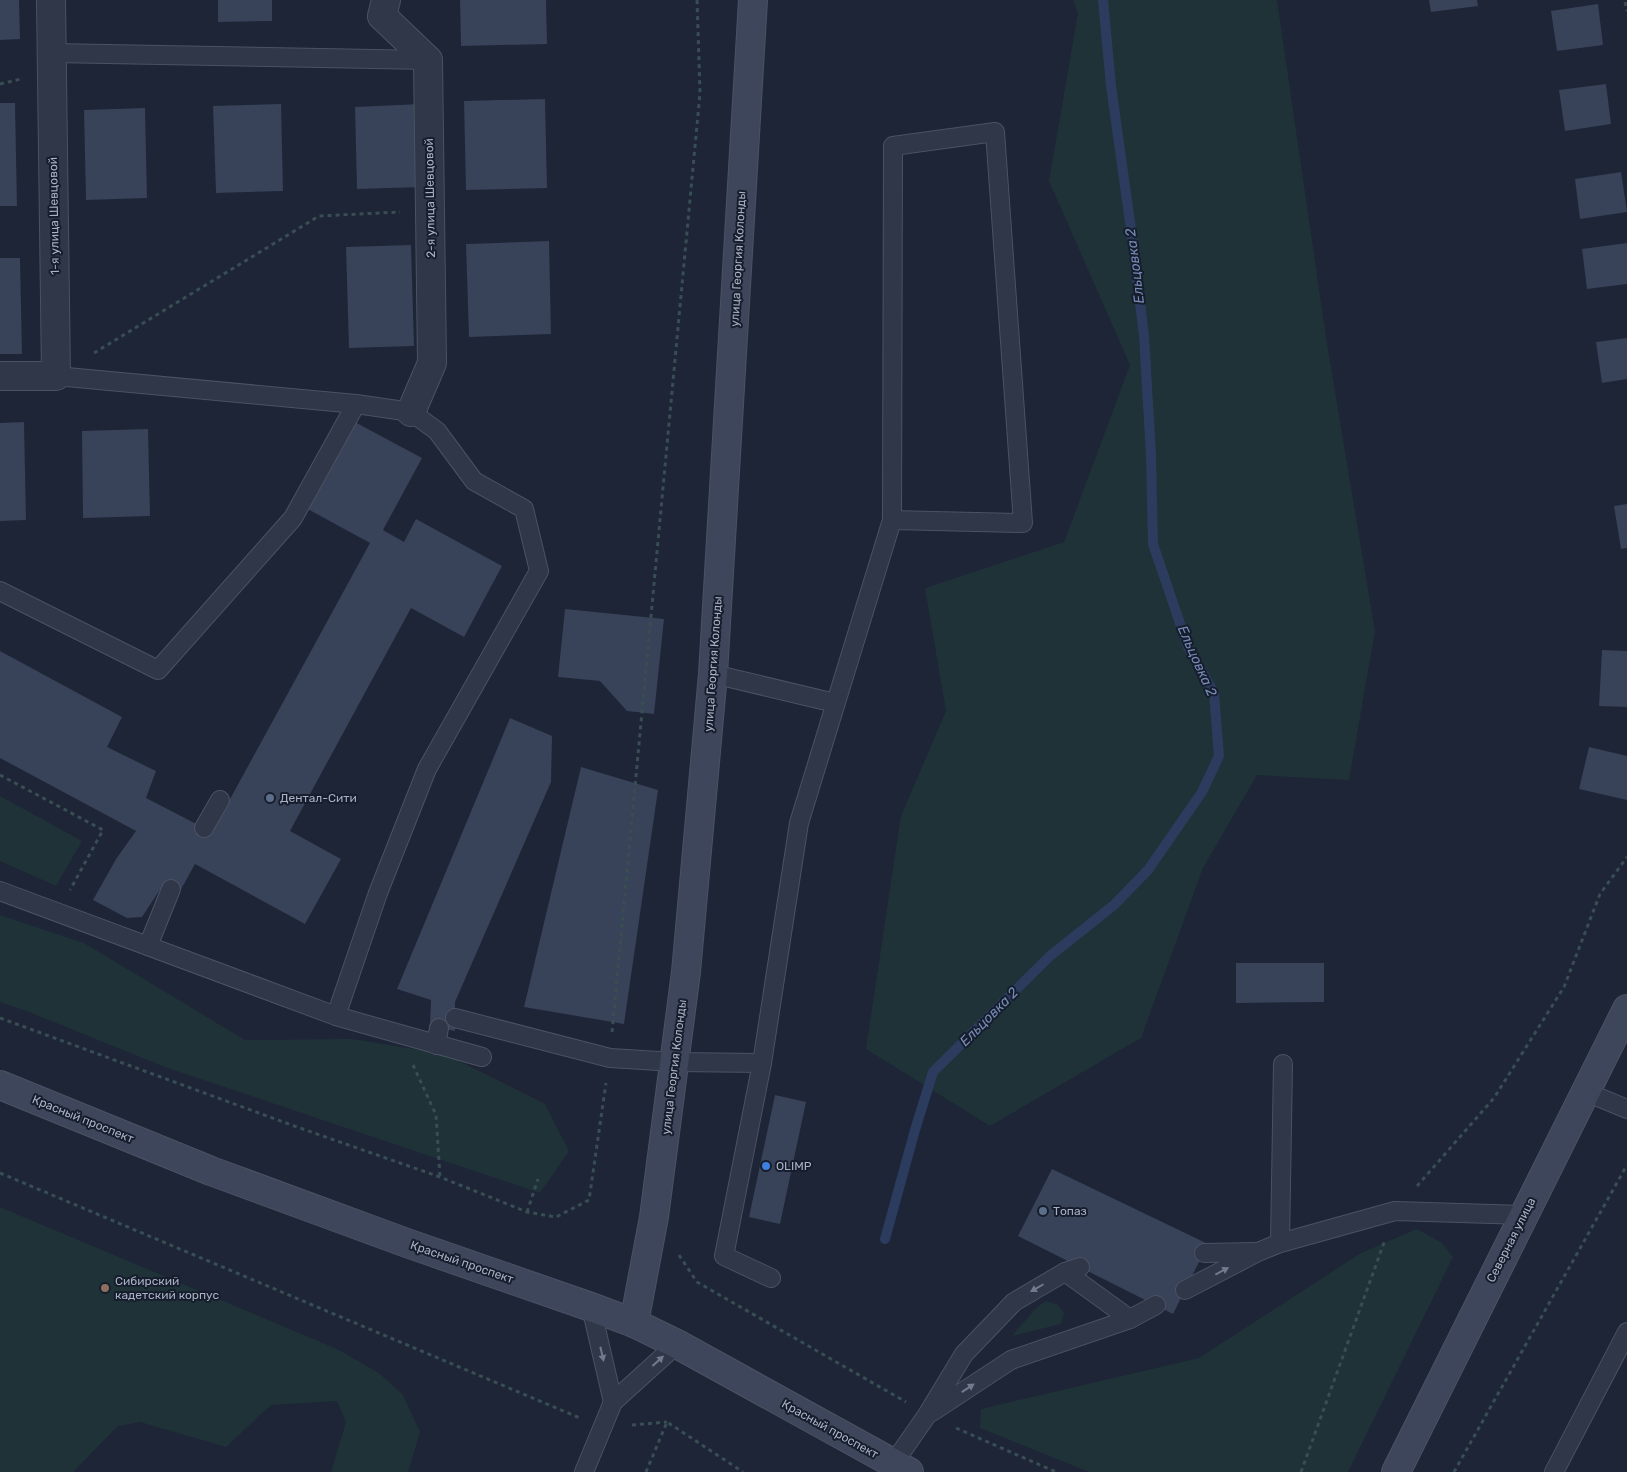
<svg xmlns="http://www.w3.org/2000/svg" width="1627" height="1472" viewBox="0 0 1627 1472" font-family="Rubik,sans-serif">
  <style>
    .green { fill: #1f3238 }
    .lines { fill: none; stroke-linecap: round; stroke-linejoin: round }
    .stream { stroke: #2c3c5f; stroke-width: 10 }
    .building { fill: #384258 }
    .lane-casing { stroke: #4b5263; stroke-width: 20 }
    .street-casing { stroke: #4b5263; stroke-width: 30 }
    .secondary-casing { stroke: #4b5263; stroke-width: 30 }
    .path { stroke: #394e53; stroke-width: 3; stroke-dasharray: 4 4; stroke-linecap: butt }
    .lane { stroke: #303748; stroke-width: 18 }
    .street { stroke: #303748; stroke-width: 28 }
    .secondary { stroke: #3e465b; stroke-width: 28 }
    .oneway { fill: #737a8d }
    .service-dot { fill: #5c6f8a; stroke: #161d2c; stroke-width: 2 }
    .shop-dot { fill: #3f7fe0; stroke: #161d2c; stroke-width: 2 }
    .education-dot { fill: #8d6e63; stroke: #161d2c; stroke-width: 2 }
    .labels { text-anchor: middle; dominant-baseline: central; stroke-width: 4; stroke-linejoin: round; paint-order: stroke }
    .street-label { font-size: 12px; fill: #aab1c5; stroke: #161d2c }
    .poi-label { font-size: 12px; fill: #aab1c5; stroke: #161d2c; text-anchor: start }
    .water-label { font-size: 14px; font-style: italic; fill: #768bb6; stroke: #161d2c }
  </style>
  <rect width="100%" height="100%" fill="#1d2537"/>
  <!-- green -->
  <g class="green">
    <path d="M 1073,0 L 1277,0 L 1326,337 L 1375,631 L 1349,780 L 1257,775 L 1203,868 L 1141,1038 L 990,1126 L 866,1049 L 901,816 L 946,711 L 925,588 L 1064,542 L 1130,365 L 1049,181 L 1078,13 Z"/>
    <path d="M 0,796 L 82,841 L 56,886 L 0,861 Z"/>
    <path d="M 0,915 L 84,943 L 245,1040 L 352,1039 L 445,1054 L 545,1104 L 569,1151 L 540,1193 L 165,1067 L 29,1012 L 0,1002 Z"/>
    <path d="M 0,1207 L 337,1349 L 379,1373 L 403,1395 L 420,1432 L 408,1472 L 331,1472 L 346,1422 L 337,1401 L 271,1405 L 226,1447 L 140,1422 L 118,1426 L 73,1472 L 0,1472 Z"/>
    <path d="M 1417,1229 L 1442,1243 L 1453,1257 L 1348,1472 L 1089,1472 L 980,1428 L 981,1409 L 1199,1358 L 1361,1253 Z"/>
    <path d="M 1046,1301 L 1058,1305 L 1064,1313 L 1061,1324 L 1012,1336 L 1036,1308 Z"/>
  </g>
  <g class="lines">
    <!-- stream -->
    <path class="stream" d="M 885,1239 L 915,1130 L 933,1072 L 1050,956 L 1114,905 L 1148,870 L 1202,792 L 1219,756 L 1214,693 L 1188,647 L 1153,544 L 1151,455 L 1144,336 L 1131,229 L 1111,86 L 1103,0"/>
  </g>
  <!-- building -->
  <g class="building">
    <path d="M 0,0 L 19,0 L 20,39 L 0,40 Z"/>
    <path d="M 218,0 L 272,0 L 272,21 L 218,22 Z"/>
    <path d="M 460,0 L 546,0 L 547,44 L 461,46 Z"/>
    <path d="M 1429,0 L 1477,0 L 1478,6 L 1431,12 Z"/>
    <path d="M 1598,4 L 1603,45 L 1557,51 L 1551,11 Z"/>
    <path d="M 1606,84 L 1611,124 L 1565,131 L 1559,90 Z"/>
    <path d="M 545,99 L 547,188 L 466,190 L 464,101 Z"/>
    <path d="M 0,103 L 15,103 L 17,206 L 0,206 Z"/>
    <path d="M 281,104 L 283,191 L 216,193 L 213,106 Z"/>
    <path d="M 421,104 L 424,187 L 357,189 L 355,107 Z"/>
    <path d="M 145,108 L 147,198 L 86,200 L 84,110 Z"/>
    <path d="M 1621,172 L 1627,212 L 1580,219 L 1575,179 Z"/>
    <path d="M 549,241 L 551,334 L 469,337 L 466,244 Z"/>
    <path d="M 1627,243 L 1627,284 L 1587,289 L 1582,249 Z"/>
    <path d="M 411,245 L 414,346 L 349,348 L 346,247 Z"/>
    <path d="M 0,258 L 20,258 L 22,354 L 0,354 Z"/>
    <path d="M 1627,338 L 1627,379 L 1602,383 L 1596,342 Z"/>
    <path d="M 351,420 L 422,458 L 383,530 L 404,542 L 416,519 L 502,566 L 464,637 L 411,608 L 290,831 L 341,859 L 305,924 L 195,864 L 179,893 L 163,885 L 142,917 L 127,918 L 93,900 L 116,859 L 136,831 L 0,758 L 0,651 L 122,717 L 107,747 L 156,771 L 146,798 L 212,832 L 370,543 L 304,507 Z"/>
    <path d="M 24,422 L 26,520 L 0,521 L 0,423 Z"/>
    <path d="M 148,429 L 150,516 L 83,518 L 82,431 Z"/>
    <path d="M 1627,504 L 1627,548 L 1621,549 L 1614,506 Z"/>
    <path d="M 565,609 L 664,619 L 654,714 L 627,711 L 600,681 L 558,677 Z"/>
    <path d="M 1602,650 L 1627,651 L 1627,707 L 1599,706 Z"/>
    <path d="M 510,718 L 552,736 L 551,782 L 455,1002 L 455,1031 L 430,1026 L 431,1000 L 397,989 Z"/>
    <path d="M 1589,747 L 1627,756 L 1627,800 L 1579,789 Z"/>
    <path d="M 581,767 L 658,790 L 624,1024 L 524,1007 Z"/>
    <path d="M 1236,963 L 1324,963 L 1324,1002 L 1236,1003 Z"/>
    <path d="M 775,1095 L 806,1102 L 780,1224 L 749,1217 Z"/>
    <path d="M 1052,1169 L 1208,1244 L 1173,1314 L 1018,1236 Z"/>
  </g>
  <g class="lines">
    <defs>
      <g id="lane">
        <path d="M 52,53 L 428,60"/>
        <path d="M 56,376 L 356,404"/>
        <path d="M 0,591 L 158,670 L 293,518 L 356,404 L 411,412 L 437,431 L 474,481 L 524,509 L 539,571 L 427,769 L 378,893 L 336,1016 L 0,891"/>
        <path d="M 713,674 L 835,703"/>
        <path d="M 204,828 L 220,800"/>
        <path d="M 148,946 L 171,889"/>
        <path d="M 336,1016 L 482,1057"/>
        <path d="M 455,1018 L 610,1058 L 675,1062 L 762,1063"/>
        <path d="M 436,1045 L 439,1028"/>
        <path d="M 1586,1092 L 1627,1109"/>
        <path d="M 1280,1243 L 1283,1064"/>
        <path d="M 1204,1253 L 1255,1252"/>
        <path d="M 1065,1272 L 1130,1319"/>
        <path d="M 771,1278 L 724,1256 L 762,1063 L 799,823 L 892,520 L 893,146 L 995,132 L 1023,523 L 892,520"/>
        <path d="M 1185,1290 L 1258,1252 L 1280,1243 L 1395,1211 L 1524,1215"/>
        <path d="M 591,1307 L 613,1402"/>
        <path d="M 932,1412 L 1011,1360 L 1130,1319 L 1156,1305"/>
        <path d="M 893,1464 L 927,1415 L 964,1354 L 1014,1302 L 1065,1272 L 1080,1267"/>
        <path d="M 584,1472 L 613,1402 L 677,1344"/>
        <path d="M 1554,1472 L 1627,1332"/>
      </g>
      <g id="street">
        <path d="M 386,0 L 382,16 L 428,60 L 432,363 L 411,412"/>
        <path d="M 0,376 L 56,376 L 51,0"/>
      </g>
      <g id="secondary">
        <path d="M 0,1085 L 211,1171 L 404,1242 L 591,1307 L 634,1323 L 677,1344 L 909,1472"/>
        <path d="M 634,1323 L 654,1217 L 686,972 L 713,674 L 753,0"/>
        <path d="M 1396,1472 L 1627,1009"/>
      </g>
    </defs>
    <!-- lane casing -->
    <use href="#lane" class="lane-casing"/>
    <!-- street casing -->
    <use href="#street" class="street-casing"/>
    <!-- secondary casing -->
    <use href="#secondary" class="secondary-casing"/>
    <!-- path -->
    <g class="path">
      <path d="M 1625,2 L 1627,11"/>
      <path d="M 0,84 L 21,79"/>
      <path d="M 94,353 L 319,216 L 400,212"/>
      <path d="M 0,775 L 103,830 L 70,890"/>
      <path d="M 0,1018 L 297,1127 L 440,1177 L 527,1212 L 556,1217 L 589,1200 L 606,1083"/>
      <path d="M 612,1032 L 700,93 L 697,0"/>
      <path d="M 413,1065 L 436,1115 L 440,1177"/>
      <path d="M 0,1173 L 580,1418"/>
      <path d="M 1417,1186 L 1494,1098 L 1564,987 L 1600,894 L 1627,857"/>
      <path d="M 527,1212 L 538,1179"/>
      <path d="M 679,1255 L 697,1282 L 906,1402"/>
      <path d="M 632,1425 L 667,1422"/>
      <path d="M 956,1428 L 1056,1472"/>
      <path d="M 646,1472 L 667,1422 L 743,1472"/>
      <path d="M 1301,1472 L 1385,1240"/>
      <path d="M 1454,1472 L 1627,1165"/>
    </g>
    <!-- lane -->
    <use href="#lane" class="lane"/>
    <!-- street -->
    <use href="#street" class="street"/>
    <!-- secondary -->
    <use href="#secondary" class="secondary"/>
  </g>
  <!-- one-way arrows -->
  <defs><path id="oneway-solid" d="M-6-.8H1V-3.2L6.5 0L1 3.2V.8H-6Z" transform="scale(1.25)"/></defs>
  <g class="oneway">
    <use href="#oneway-solid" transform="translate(1222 1271) rotate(-28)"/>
    <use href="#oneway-solid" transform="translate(1037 1288) rotate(150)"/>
    <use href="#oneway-solid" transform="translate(602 1354) rotate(77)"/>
    <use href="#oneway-solid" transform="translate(658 1361) rotate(-42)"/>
    <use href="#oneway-solid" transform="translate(968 1388) rotate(-33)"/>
  </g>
  <!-- markers -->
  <g class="service-dot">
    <circle cx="270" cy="798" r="5"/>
    <circle cx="1043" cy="1211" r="5"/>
  </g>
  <circle class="shop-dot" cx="766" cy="1166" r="5"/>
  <circle class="education-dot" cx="105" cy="1288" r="5"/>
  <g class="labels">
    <!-- street labels -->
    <g class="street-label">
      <text transform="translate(430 198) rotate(-91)">2-я улица Шевцовой</text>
      <text transform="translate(54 216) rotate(-91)">1-я улица Шевцовой</text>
      <text transform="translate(738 259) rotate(-87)">улица Георгия Колонды</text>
      <text transform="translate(713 664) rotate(-86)">улица Георгия Колонды</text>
      <text transform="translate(674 1067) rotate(-83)">улица Георгия Колонды</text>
      <text transform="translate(83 1119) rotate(22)">Красный проспект</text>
      <text transform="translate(1511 1240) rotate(-63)">Северная улица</text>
      <text transform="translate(462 1262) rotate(19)">Красный проспект</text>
      <text transform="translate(830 1429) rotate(29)">Красный проспект</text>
    </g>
    <!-- poi labels -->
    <g class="poi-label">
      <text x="280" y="798">Дентал-Сити</text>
      <text x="776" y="1166">OLIMP</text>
      <text x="1053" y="1211">Топаз</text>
      <text x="115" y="1281">Сибирский<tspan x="115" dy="14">кадетский корпус</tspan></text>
    </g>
    <!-- water labels -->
    <g class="water-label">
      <text transform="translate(1135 266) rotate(-97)">Ельцовка 2</text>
      <text transform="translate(1197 661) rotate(66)">Ельцовка 2</text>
      <text transform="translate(989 1017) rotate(-45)">Ельцовка 2</text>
    </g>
  </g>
</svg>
